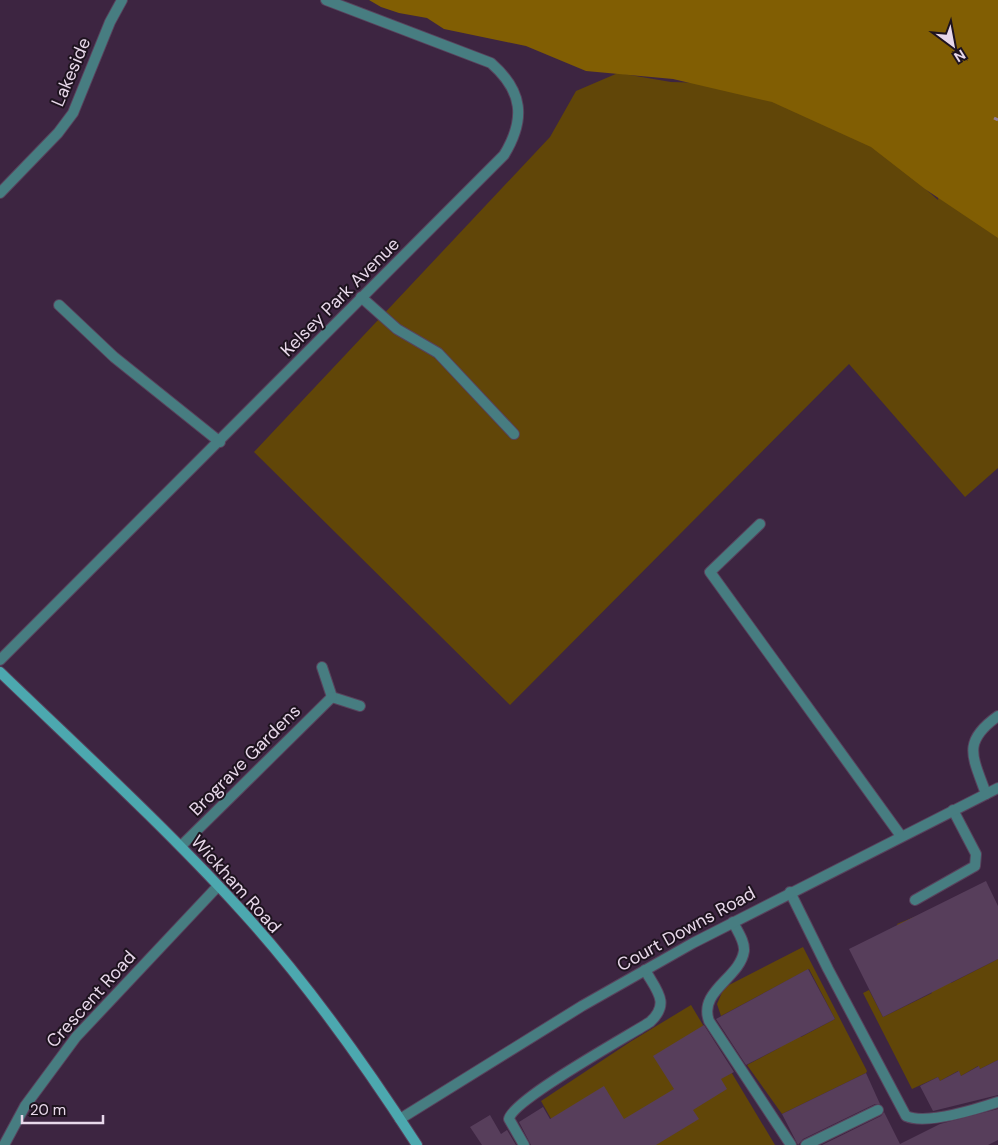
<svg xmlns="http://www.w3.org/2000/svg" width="998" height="1145" viewBox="0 0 998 1145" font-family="'DM Sans',sans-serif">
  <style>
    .green { fill: #614608 }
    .forest { fill: #815e03 }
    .building { fill: #573e5b }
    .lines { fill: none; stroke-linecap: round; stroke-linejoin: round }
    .service-casing { stroke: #58425c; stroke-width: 12 }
    .minor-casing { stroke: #58425c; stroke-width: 12 }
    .secondary-casing { stroke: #58425c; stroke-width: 12 }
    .path { stroke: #927e95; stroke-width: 3; stroke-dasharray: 5 2.5; stroke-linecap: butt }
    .service { stroke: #477d81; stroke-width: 10 }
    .minor { stroke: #477d81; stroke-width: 10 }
    .secondary { stroke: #4ca8af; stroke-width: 10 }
    .labels { text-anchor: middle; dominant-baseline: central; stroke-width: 4; stroke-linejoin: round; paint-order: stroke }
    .street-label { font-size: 18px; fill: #e8d8ea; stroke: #1e131f }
  </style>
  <rect width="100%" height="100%" fill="#3d2541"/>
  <!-- green -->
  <g class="green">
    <path d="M 998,0 L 998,468 L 965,497 L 849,364 L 510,705 L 254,452 L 550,137 L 576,91 L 618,73 L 671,82 L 737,84 L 881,150 L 938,200 L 940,126 Z"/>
    <path d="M 919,915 L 951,983 L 998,959 L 998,1060 L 980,1069 L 978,1066 L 961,1076 L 958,1071 L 940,1081 L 938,1077 L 912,1089 L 863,993 L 869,990 L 883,1017 L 932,993 L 897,924 Z"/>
    <path d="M 803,947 L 867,1071 L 866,1073 L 782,1114 L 747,1065 L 779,1048 L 797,1031 L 801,1037 L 835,1019 L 809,969 L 721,1016 L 717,1004 L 723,990 L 729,985 Z"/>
    <path d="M 691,1005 L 775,1145 L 566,1145 L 541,1101 L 630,1042 Z"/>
  </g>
  <!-- forest -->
  <path class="forest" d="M 369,0 L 998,0 L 998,238 L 925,189 L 871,147 L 772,102 L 673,79 L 586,71 L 526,46 L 444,29 L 427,18 L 399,13 L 381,7 Z"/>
  <!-- building -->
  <g class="building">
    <path d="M 986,881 L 998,906 L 998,959 L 883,1017 L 849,949 Z"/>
    <path d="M 808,969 L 835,1019 L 746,1065 L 716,1019 Z"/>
    <path d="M 704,1025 L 734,1072 L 721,1079 L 727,1089 L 693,1110 L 699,1119 L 656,1145 L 531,1145 L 519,1122 L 543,1107 L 550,1119 L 604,1086 L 624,1119 L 674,1089 L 653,1056 Z"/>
    <path d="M 998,1060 L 998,1095 L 933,1111 L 920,1086 L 938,1077 L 940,1081 L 959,1071 L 961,1076 L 979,1066 L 980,1069 Z"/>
    <path d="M 866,1073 L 880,1104 L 875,1104 L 803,1139 L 798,1145 L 782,1114 Z"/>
    <path d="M 998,1109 L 998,1140 L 988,1145 L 822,1145 L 881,1116 L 884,1112 L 900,1144 L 940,1124 Z"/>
    <path d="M 490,1115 L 501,1134 L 507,1130 L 516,1145 L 482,1145 L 470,1127 Z"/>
  </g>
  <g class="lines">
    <defs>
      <g id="service">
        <path d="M 361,297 L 397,329 L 438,353 L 514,434"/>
        <path d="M 59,305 L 114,357 L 220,442"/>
        <path d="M 760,524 L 710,572 L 901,836"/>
        <path d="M 986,794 C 973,757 961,742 998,716"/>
        <path d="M 790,892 L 828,969 L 906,1116 C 926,1125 977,1109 998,1102"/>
        <path d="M 915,900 L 975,866 L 976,854 L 953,810"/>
        <path d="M 733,922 C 737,931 745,941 744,951 C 740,978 698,991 709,1021 L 791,1145"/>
        <path d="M 524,1145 L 509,1119 C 512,1100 628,1036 650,1022 C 671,1003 656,990 645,970"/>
        <path d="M 806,1145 L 878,1110"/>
      </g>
      <g id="minor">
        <path d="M 0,193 L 58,133 L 73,113 L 110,22 L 122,0"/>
        <path d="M 0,660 L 504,155 C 526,119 523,91 491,63 L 326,0"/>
        <path d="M 322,667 L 332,697 L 360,706"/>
        <path d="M 181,846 L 332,697"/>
        <path d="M 400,1119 L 582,1006 L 693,943 L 998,788"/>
        <path d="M 4,1145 L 25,1106 L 76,1037 L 218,886"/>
      </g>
      <path id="secondary" d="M 0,672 C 81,750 164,826 240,909 C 306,981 364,1063 417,1145"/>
    </defs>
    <!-- service casing -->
    <use href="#service" class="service-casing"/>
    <!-- minor casing -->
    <use href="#minor" class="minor-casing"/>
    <!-- secondary casing -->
    <use href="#secondary" class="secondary-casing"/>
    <!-- path -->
    <path class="path" d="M 994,118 L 998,120"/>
    <!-- service -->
    <use href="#service" class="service"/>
    <!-- minor -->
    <use href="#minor" class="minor"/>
    <!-- secondary -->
    <use href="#secondary" class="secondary"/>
  </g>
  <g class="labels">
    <!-- street labels -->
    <g class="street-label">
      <text transform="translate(71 72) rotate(-67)">Lakeside</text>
      <text transform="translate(340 297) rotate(-45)">Kelsey Park Avenue</text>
      <text transform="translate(245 760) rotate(-45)">Brograve Gardens</text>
      <text transform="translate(236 884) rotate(48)">Wickham Road</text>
      <text transform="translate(686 929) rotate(-29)">Court Downs Road</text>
      <text transform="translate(91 999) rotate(-48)">Crescent Road</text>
    </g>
  </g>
  <!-- north arrow -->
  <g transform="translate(953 45) rotate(148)" stroke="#1e131f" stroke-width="4" paint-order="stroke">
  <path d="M0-4L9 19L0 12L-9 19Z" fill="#e8d8ea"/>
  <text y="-8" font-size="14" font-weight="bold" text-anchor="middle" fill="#e8d8ea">N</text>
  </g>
  <!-- scale -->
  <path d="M22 1115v8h81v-8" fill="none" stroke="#e8d8ea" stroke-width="2.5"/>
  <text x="30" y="1115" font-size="15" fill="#e8d8ea" stroke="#1e131f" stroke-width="4" paint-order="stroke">20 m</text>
</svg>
